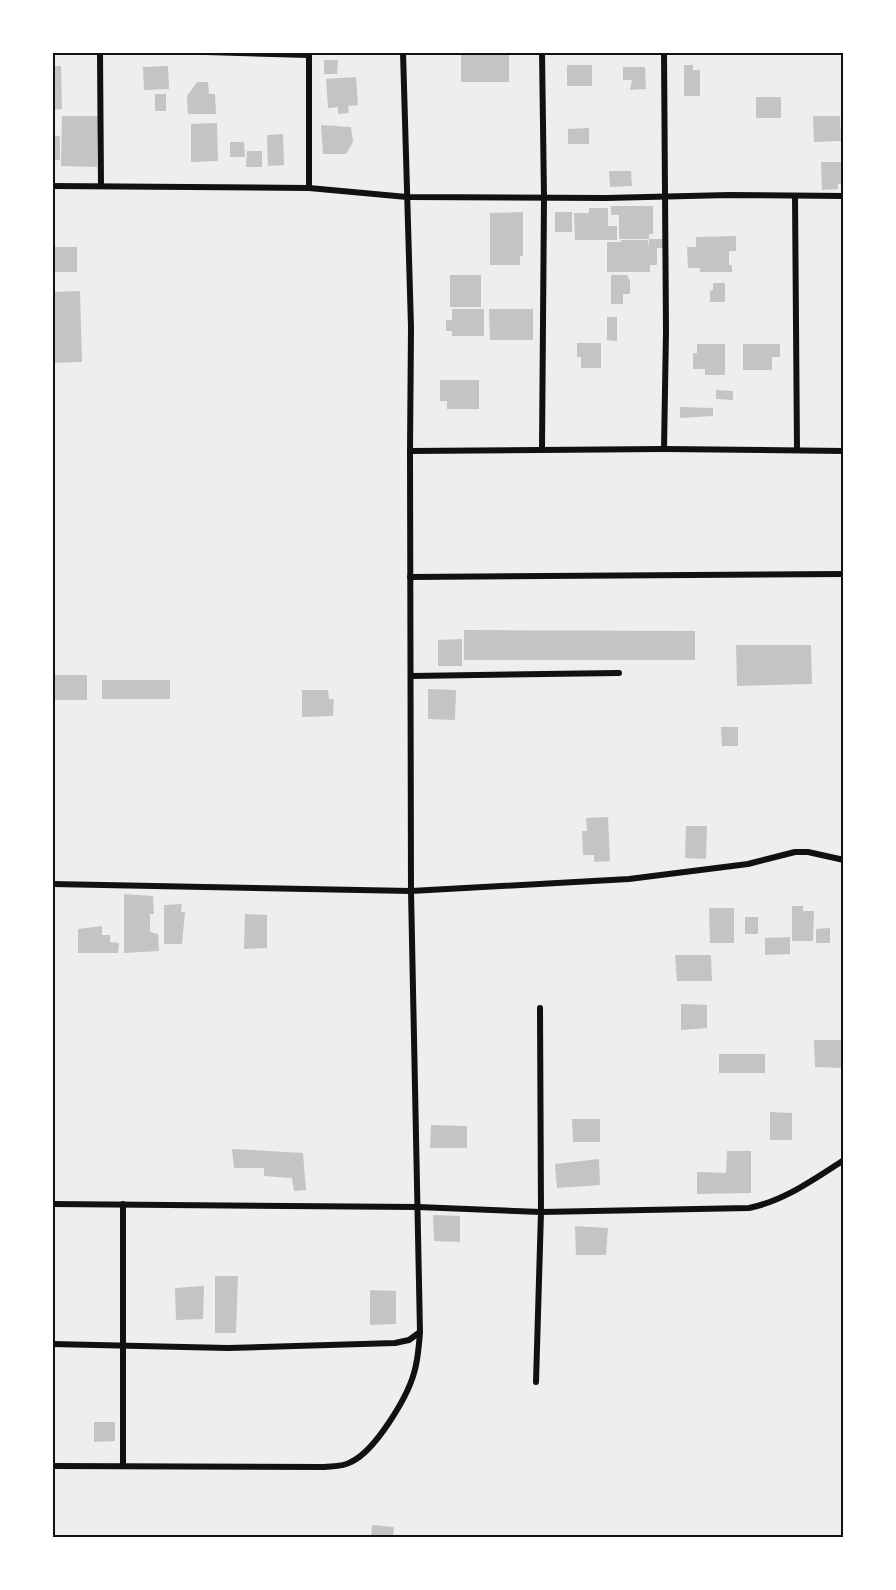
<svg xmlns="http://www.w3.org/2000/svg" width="896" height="1590" viewBox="0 0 896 1590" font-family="Inter,sans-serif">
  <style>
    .green { fill: #eee }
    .building { fill: #c4c4c4 }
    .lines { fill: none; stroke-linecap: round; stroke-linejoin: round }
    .minor { stroke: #111; stroke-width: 6 }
    .neatline { fill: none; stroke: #111; stroke-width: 2 }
  </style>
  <rect width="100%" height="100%" fill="#fff"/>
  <!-- green -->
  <rect class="green" x="53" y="53" width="790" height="1484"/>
  <!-- building -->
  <g class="building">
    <rect x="461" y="52" width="48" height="30"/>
    <path d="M 324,60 L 338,60 L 337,74 L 324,74 Z"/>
    <rect x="567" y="65" width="25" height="21"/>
    <path d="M 684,65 L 693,65 L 693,70 L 700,70 L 700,96 L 684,96 Z"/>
    <path d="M 52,66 L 61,66 L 62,109 L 52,110 Z"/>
    <path d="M 168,66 L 169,89 L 144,90 L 143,67 Z"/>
    <path d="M 623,67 L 645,67 L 646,89 L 630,90 L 632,80 L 623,80 Z"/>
    <path d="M 356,77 L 358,105 L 348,106 L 349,113 L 338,114 L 338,107 L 328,108 L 326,79 Z"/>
    <path d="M 197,82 L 208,82 L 209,94 L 215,94 L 216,114 L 188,114 L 187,96 Z"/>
    <rect x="155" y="94" width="11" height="17"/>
    <rect x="756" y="97" width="25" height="21"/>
    <path d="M 62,116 L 98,116 L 97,167 L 61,166 Z"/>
    <path d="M 813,116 L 840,116 L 841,141 L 814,142 Z"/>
    <path d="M 217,123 L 218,161 L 191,162 L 191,124 Z"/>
    <path d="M 321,125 L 351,127 L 353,142 L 346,154 L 323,154 Z"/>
    <path d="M 589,128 L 589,144 L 568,144 L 568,129 Z"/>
    <path d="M 283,134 L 284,165 L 268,166 L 267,135 Z"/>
    <rect x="52" y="136" width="8" height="24"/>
    <path d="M 230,142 L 244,142 L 245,157 L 230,157 Z"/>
    <path d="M 247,151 L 262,151 L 262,167 L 246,167 Z"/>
    <path d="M 821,162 L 844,162 L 844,184 L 838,184 L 838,189 L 822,190 Z"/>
    <path d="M 609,171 L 631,171 L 632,186 L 610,187 Z"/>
    <path d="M 611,206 L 653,206 L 653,234 L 649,234 L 649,239 L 619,239 L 619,215 L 611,215 Z"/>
    <path d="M 589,208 L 608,208 L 608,226 L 617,226 L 617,240 L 575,240 L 574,213 L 589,213 Z"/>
    <path d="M 523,212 L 523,256 L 520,256 L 520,265 L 490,265 L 490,213 Z"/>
    <rect x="555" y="212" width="17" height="20"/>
    <path d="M 736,236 L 736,251 L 729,251 L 729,265 L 732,265 L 732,272 L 700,272 L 700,268 L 688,268 L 687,247 L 696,247 L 696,237 Z"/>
    <path d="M 649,239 L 664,239 L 664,248 L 657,248 L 657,265 L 650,265 L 650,272 L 607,272 L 607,242 L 621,242 L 621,240 L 648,240 L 649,249 Z"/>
    <rect x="52" y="247" width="25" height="25"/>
    <rect x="450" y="275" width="31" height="32"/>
    <path d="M 611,275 L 627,275 L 630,281 L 630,294 L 623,294 L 623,304 L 611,304 Z"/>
    <path d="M 713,283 L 725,283 L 725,302 L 710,302 L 710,291 L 713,290 Z"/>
    <path d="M 80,291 L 82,362 L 52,363 L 52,292 Z"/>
    <path d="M 452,309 L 484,309 L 484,336 L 452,336 L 452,331 L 446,331 L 446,320 L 452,320 Z"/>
    <path d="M 489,309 L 533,309 L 533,340 L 490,340 Z"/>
    <path d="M 607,317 L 617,317 L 617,341 L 607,340 Z"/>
    <path d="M 577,343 L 601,343 L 601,368 L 581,368 L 581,357 L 577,357 Z"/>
    <path d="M 697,344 L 725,344 L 725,375 L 705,375 L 705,369 L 693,369 L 693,353 L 697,353 Z"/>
    <path d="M 743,344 L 780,344 L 780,357 L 772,357 L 772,370 L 743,370 Z"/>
    <path d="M 440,380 L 479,380 L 479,409 L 447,409 L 447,401 L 440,401 Z"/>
    <path d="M 716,390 L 733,391 L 733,400 L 716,399 Z"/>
    <path d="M 680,407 L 713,408 L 713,416 L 680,418 Z"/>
    <path d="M 464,630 L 695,631 L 695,660 L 464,660 Z"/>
    <path d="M 462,639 L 462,666 L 438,666 L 438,640 Z"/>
    <path d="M 736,645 L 811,645 L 812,684 L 737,686 Z"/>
    <rect x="52" y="675" width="35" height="25"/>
    <rect x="102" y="680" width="68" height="19"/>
    <path d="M 428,689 L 456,690 L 455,720 L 428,719 Z"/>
    <path d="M 302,690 L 328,690 L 329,699 L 334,699 L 333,716 L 302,717 Z"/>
    <path d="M 721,727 L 738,727 L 738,746 L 722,746 Z"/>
    <path d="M 608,817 L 610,861 L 594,862 L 594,855 L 583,855 L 582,831 L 587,831 L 586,818 Z"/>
    <path d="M 686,826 L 707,826 L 706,859 L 685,858 Z"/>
    <path d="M 124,894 L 153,896 L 154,914 L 150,914 L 150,932 L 158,934 L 159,951 L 124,953 Z"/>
    <path d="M 182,904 L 181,912 L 185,912 L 182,944 L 164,944 L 164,905 Z"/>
    <path d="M 792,906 L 803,906 L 803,911 L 814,911 L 813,941 L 792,941 Z"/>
    <path d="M 709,908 L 734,908 L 734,943 L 710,943 Z"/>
    <path d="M 245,914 L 267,915 L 267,948 L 244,949 Z"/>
    <rect x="745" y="917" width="13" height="17"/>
    <path d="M 102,926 L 102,935 L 110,935 L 110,942 L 119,943 L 118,953 L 78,953 L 78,929 Z"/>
    <path d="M 830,928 L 830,943 L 816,943 L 816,929 Z"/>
    <path d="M 790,937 L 790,954 L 765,955 L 765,938 Z"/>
    <path d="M 675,955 L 711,955 L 712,981 L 677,981 Z"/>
    <path d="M 681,1004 L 707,1005 L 707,1028 L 681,1030 Z"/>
    <path d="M 814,1040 L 843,1040 L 843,1068 L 815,1067 Z"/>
    <rect x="719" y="1054" width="46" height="19"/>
    <path d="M 770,1112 L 792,1113 L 792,1140 L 770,1140 Z"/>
    <path d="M 572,1119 L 600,1119 L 600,1142 L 573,1142 Z"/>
    <path d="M 431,1125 L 467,1126 L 467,1148 L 430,1148 Z"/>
    <path d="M 232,1149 L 303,1153 L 306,1190 L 294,1191 L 292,1178 L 264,1176 L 264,1168 L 234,1168 Z"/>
    <path d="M 727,1151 L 751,1151 L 751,1193 L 697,1194 L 697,1172 L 726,1173 Z"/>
    <path d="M 599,1159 L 600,1185 L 557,1188 L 555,1164 Z"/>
    <path d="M 433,1215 L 460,1216 L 460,1242 L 434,1241 Z"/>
    <path d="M 575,1226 L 608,1228 L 606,1255 L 576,1255 Z"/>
    <path d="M 215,1276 L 238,1276 L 236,1333 L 215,1333 Z"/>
    <path d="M 204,1286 L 203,1319 L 176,1320 L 175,1288 Z"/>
    <path d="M 370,1290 L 396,1291 L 396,1324 L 370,1325 Z"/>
    <path d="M 94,1422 L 115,1422 L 115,1441 L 94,1442 Z"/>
    <path d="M 372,1525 L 394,1527 L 393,1538 L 371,1538 Z"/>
  </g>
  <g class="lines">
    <!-- minor -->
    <g class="minor">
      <path d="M 100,52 L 101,186"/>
      <path d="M 206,52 L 309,55"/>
      <path d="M 52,186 L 309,188 L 407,197 L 606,198 L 729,195 L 844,196"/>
      <path d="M 309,188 L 309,52"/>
      <path d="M 795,196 L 797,450"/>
      <path d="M 542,449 L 544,198 L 542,52"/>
      <path d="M 664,449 L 666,331 L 664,52"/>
      <path d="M 410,451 L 664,449 L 844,451"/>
      <path d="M 410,577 L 844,574"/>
      <path d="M 411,676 L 619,673"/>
      <path d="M 52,884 L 411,891 L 629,879 L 748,864 L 795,852 L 808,852 L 844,860"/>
      <path d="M 52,1204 L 418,1207 L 541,1212 L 749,1208 C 784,1201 814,1179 844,1160"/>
      <path d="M 123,1204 L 123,1466"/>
      <path d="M 52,1344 L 228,1348 L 395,1343 L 409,1340 L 420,1332 L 411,891 L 410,451 L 411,327 L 403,52"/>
      <path d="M 536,1382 L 541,1212 L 540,1008"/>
      <path d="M 52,1466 L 324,1467 C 333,1466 343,1467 351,1462 C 375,1451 407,1398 414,1373 C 418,1360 419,1346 420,1332"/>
    </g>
  </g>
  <!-- border -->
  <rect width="896" height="1590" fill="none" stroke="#ffffff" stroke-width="108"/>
  <rect x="54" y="54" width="788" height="1482" class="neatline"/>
</svg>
